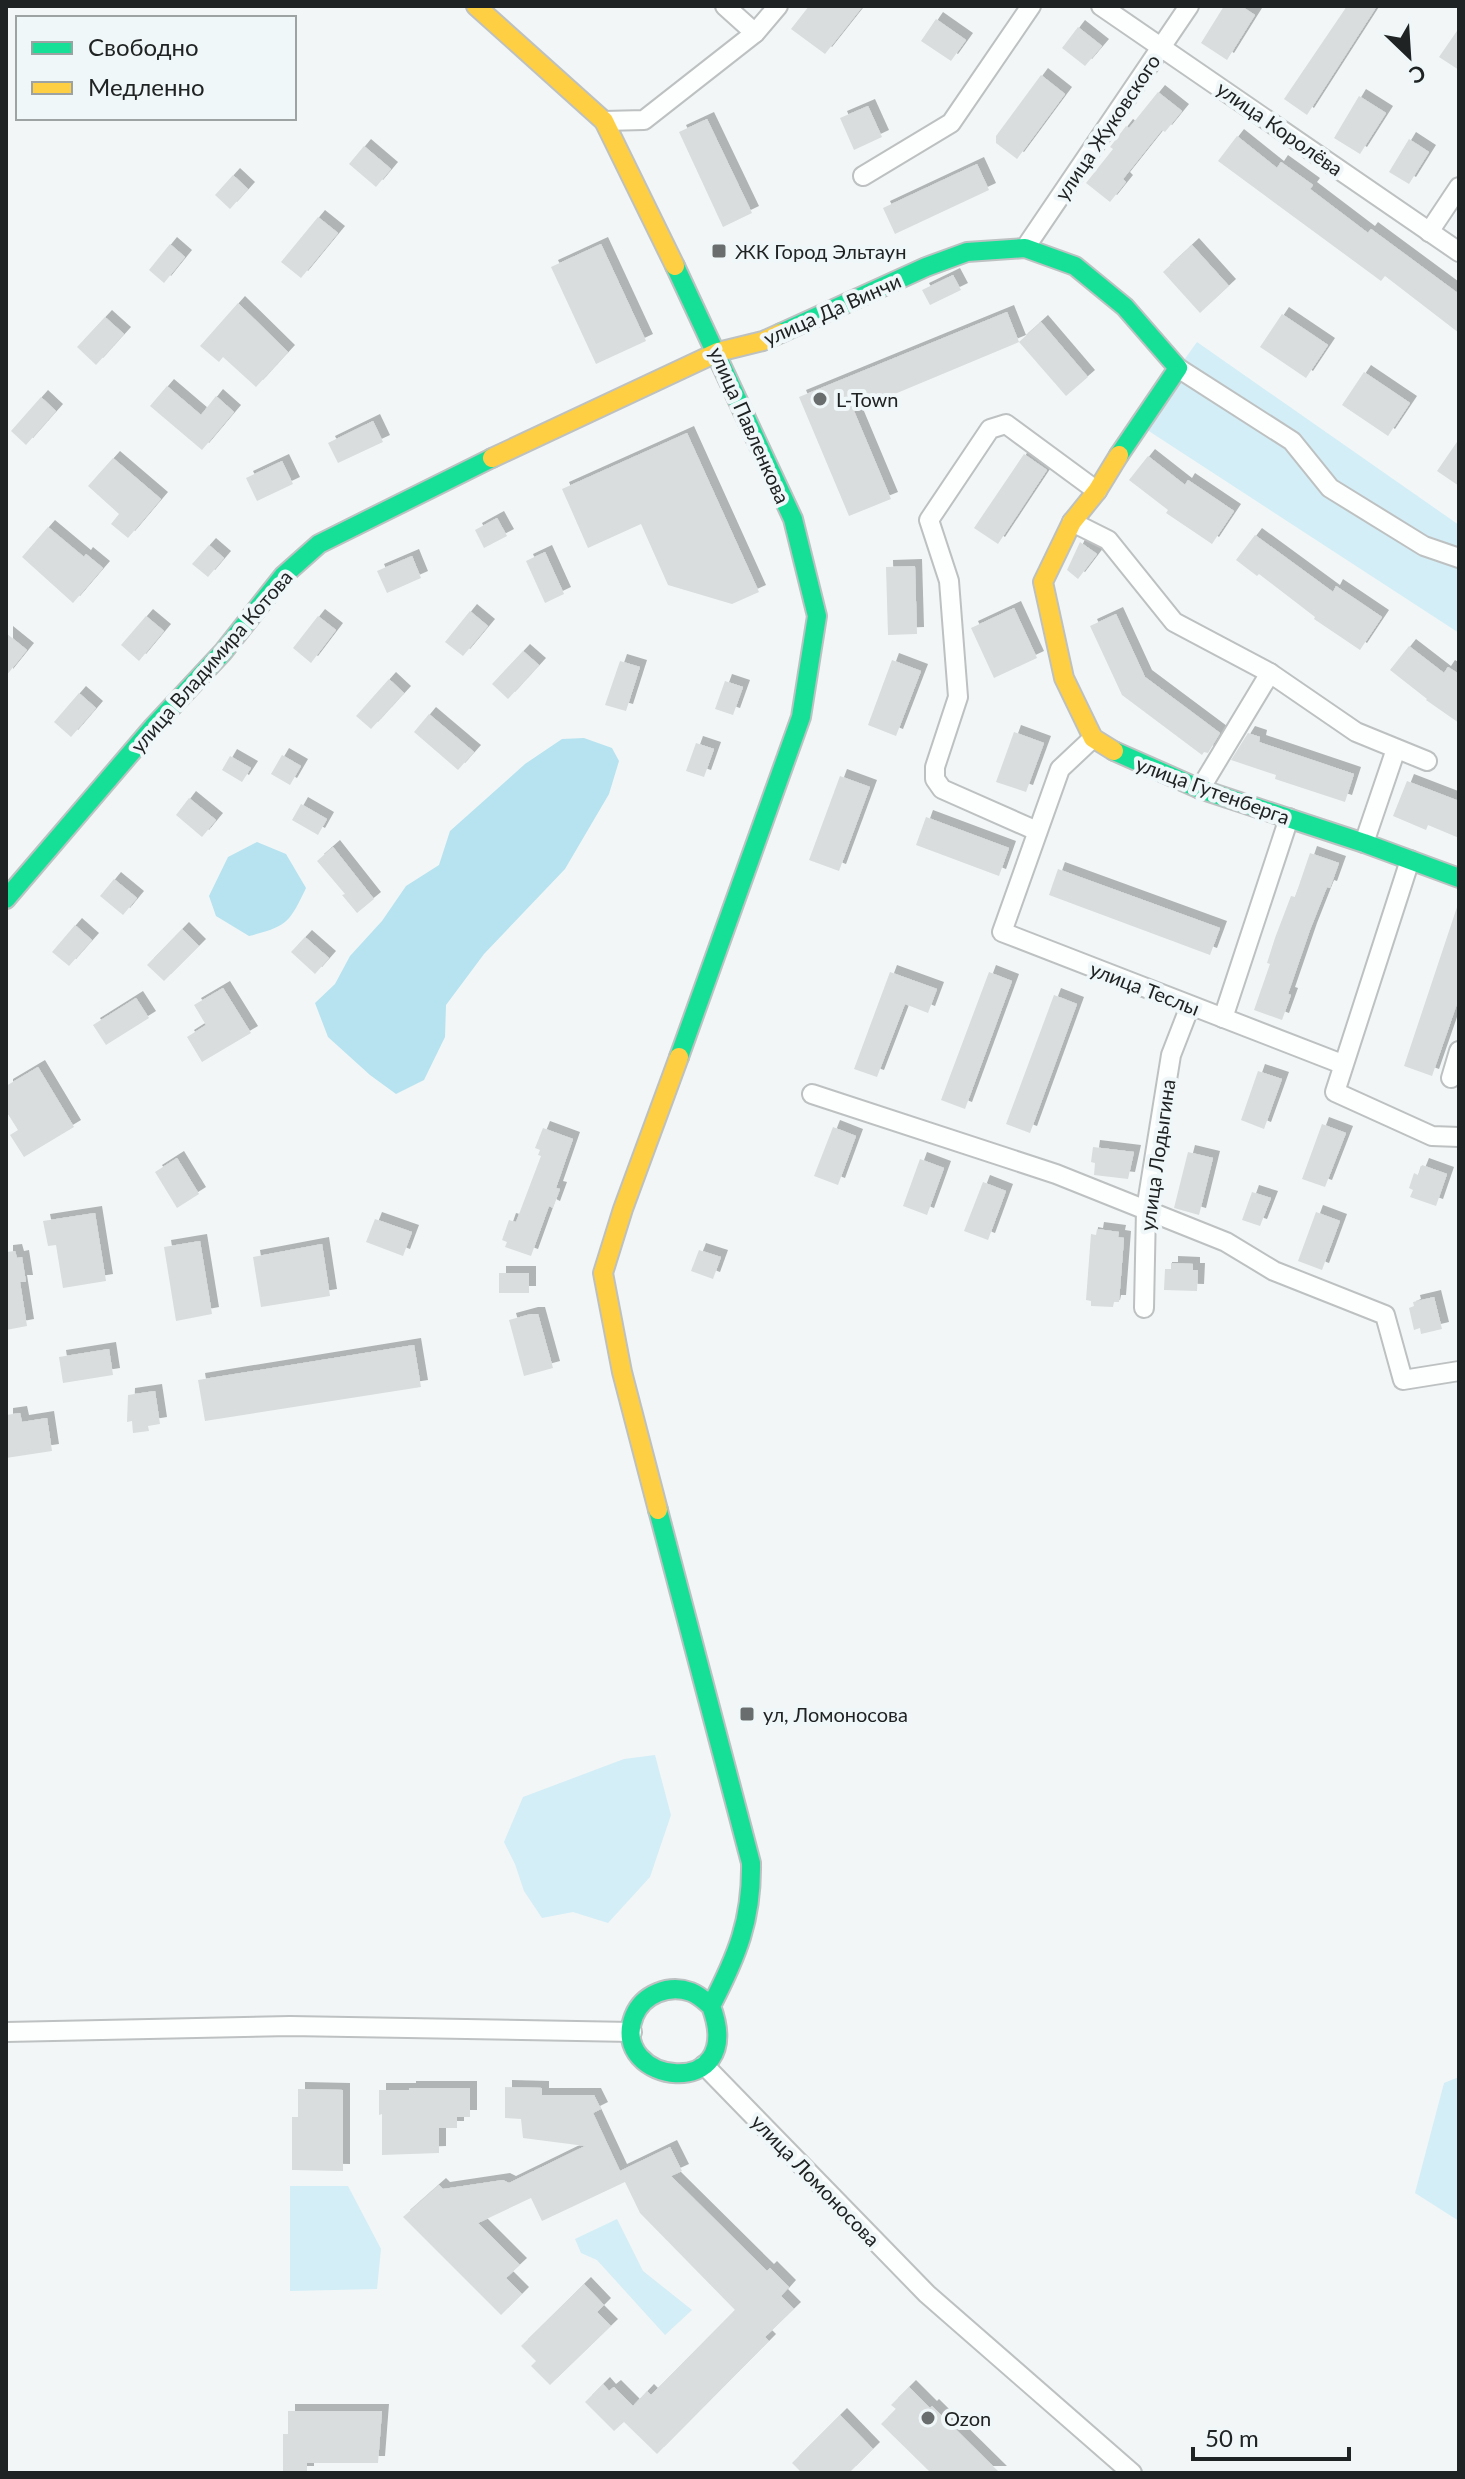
<svg xmlns="http://www.w3.org/2000/svg" width="1465" height="2479" viewBox="0 0 1465 2479" font-family="Lato,sans-serif">
  <style>
    .green { fill: #d3eef6 }
    .forest { fill: #b6e3ef }
    .building { fill: #daddde; filter: url(#shadow) }
    .lines { fill: none; stroke-linecap: round; stroke-linejoin: round }
    .street-casing { stroke: #bec1c1; stroke-width: 22 }
    .fast-casing { stroke: #bec1c1; stroke-width: 22 }
    .slow-casing { stroke: #bec1c1; stroke-width: 22 }
    .street { stroke: #fdfefe; stroke-width: 18 }
    .fast { stroke: #16e098; stroke-width: 18 }
    .slow { stroke: #ffcf43; stroke-width: 18 }
    .poi-dot { fill: #6a6d6d; stroke: #f0f7f9; stroke-width: 3 }
    .labels { text-anchor: middle; dominant-baseline: central; stroke-width: 8; stroke-linejoin: round; paint-order: stroke }
    .street-label { font-size: 20px; fill: #202323; stroke: #f0f7f9 }
    .poi-label { font-size: 20px; fill: #202323; stroke: #f0f7f9; text-anchor: start }
  </style>
  <defs>
    <filter id="shadow"><feDropShadow dx="7" dy="-7" stdDeviation="0" flood-color="#0004"/></filter>
  </defs>
  <rect width="100%" height="100%" fill="#f2f6f7"/>
  <!-- green -->
  <g class="green">
    <path d="M 1197,342 L 1459,525 L 1459,633 L 1138,424 Z"/>
    <path d="M 655,1755 L 671,1815 L 650,1877 L 608,1923 L 573,1912 L 542,1918 L 524,1891 L 515,1864 L 504,1842 L 523,1797 L 624,1759 Z"/>
    <path d="M 1459,2077 L 1459,2221 L 1415,2193 L 1444,2083 Z"/>
    <path d="M 290,2186 L 348,2186 L 381,2249 L 377,2289 L 290,2291 Z"/>
    <path d="M 617,2219 L 643,2271 L 692,2310 L 665,2335 L 597,2260 L 581,2253 L 575,2239 Z"/>
  </g>
  <!-- forest -->
  <g class="forest">
    <path d="M 584,738 L 612,748 L 619,761 L 609,794 L 565,869 L 484,954 L 446,1005 L 445,1037 L 424,1080 L 396,1094 L 370,1075 L 328,1037 L 315,1003 L 335,984 L 350,956 L 382,921 L 406,886 L 439,865 L 450,831 L 525,764 L 562,739 Z"/>
    <path d="M 257,842 L 286,854 L 306,888 C 289,923 288,926 249,936 L 216,916 L 209,896 L 228,857 Z"/>
  </g>
  <!-- building -->
  <g class="building">
    <path d="M 809,6 L 863,6 L 825,54 L 791,29 Z"/>
    <path d="M 1224,6 L 1241,6 L 1255,15 L 1227,60 L 1201,43 Z"/>
    <path d="M 1347,6 L 1377,6 L 1307,115 L 1284,99 Z"/>
    <path d="M 936,19 L 966,40 L 951,61 L 921,41 Z"/>
    <path d="M 1078,27 L 1102,46 L 1085,66 L 1062,48 Z"/>
    <path d="M 1459,28 L 1459,70 L 1439,57 Z"/>
    <path d="M 1041,75 L 1065,94 L 1017,159 L 996,143 L 996,136 Z"/>
    <path d="M 1158,92 L 1182,111 L 1165,132 L 1162,130 L 1123,179 L 1126,182 L 1110,202 L 1086,183 L 1113,149 L 1110,147 L 1126,126 L 1129,128 Z"/>
    <path d="M 1359,96 L 1386,113 L 1360,154 L 1334,138 Z"/>
    <path d="M 868,106 L 882,137 L 854,150 L 840,118 Z"/>
    <path d="M 707,119 L 752,213 L 723,227 L 679,132 Z"/>
    <path d="M 1237,136 L 1277,168 L 1281,162 L 1313,185 L 1310,189 L 1368,233 L 1371,229 L 1459,294 L 1459,333 L 1385,276 L 1381,281 L 1218,161 Z"/>
    <path d="M 1409,139 L 1429,152 L 1409,184 L 1389,172 Z"/>
    <path d="M 364,146 L 391,169 L 376,187 L 349,164 Z"/>
    <path d="M 977,164 L 989,190 L 895,234 L 883,208 Z"/>
    <path d="M 233,175 L 248,189 L 230,209 L 215,195 Z"/>
    <path d="M 318,217 L 338,233 L 301,278 L 281,262 Z"/>
    <path d="M 170,244 L 185,257 L 164,283 L 149,270 Z"/>
    <path d="M 601,244 L 646,341 L 596,364 L 551,267 Z"/>
    <path d="M 1192,245 L 1229,286 L 1200,313 L 1163,272 Z"/>
    <path d="M 953,275 L 961,290 L 930,305 L 922,290 Z"/>
    <path d="M 238,303 L 288,352 L 256,387 L 223,357 L 219,362 L 200,346 Z"/>
    <path d="M 1007,312 L 1019,342 L 854,411 L 891,499 L 849,516 L 799,397 Z"/>
    <path d="M 1282,314 L 1328,345 L 1306,378 L 1260,347 Z"/>
    <path d="M 105,317 L 124,334 L 96,365 L 77,347 Z"/>
    <path d="M 1041,322 L 1088,377 L 1066,396 L 1019,342 Z"/>
    <path d="M 1364,372 L 1410,403 L 1388,436 L 1342,405 Z"/>
    <path d="M 167,386 L 201,415 L 216,396 L 234,412 L 202,450 L 150,406 Z"/>
    <path d="M 41,397 L 56,411 L 26,445 L 11,431 Z"/>
    <path d="M 373,421 L 383,442 L 338,463 L 328,443 Z"/>
    <path d="M 687,433 L 759,592 L 732,604 L 668,585 L 641,524 L 588,548 L 562,489 Z"/>
    <path d="M 1459,439 L 1459,486 L 1437,471 Z"/>
    <path d="M 1024,454 L 1047,470 L 998,544 L 974,528 Z"/>
    <path d="M 1148,456 L 1185,485 L 1188,480 L 1234,511 L 1212,544 L 1166,513 L 1168,510 L 1129,480 Z"/>
    <path d="M 113,458 L 161,499 L 128,538 L 111,524 L 119,514 L 88,486 Z"/>
    <path d="M 282,461 L 293,484 L 257,501 L 246,478 Z"/>
    <path d="M 497,518 L 507,536 L 484,548 L 475,530 Z"/>
    <path d="M 48,527 L 84,557 L 86,554 L 103,568 L 73,603 L 22,557 Z"/>
    <path d="M 1255,535 L 1333,592 L 1336,586 L 1382,617 L 1360,650 L 1314,619 L 1315,617 L 1259,574 L 1257,576 L 1236,560 Z"/>
    <path d="M 1080,542 L 1097,554 L 1078,579 L 1067,570 Z"/>
    <path d="M 209,545 L 224,558 L 208,577 L 192,564 Z"/>
    <path d="M 545,552 L 564,594 L 545,603 L 526,561 Z"/>
    <path d="M 412,556 L 421,578 L 387,593 L 377,571 Z"/>
    <path d="M 915,566 L 917,634 L 888,635 L 886,567 Z"/>
    <path d="M 1014,608 L 1037,658 L 994,678 L 971,628 Z"/>
    <path d="M 470,611 L 488,626 L 463,656 L 445,642 Z"/>
    <path d="M 1116,614 L 1145,677 L 1220,733 L 1208,753 L 1204,752 L 1202,755 L 1122,695 L 1090,626 Z"/>
    <path d="M 146,616 L 164,631 L 139,661 L 121,645 Z"/>
    <path d="M 318,616 L 336,630 L 311,663 L 293,648 Z"/>
    <path d="M 6,633 L 27,650 L 6,676 Z"/>
    <path d="M 1409,646 L 1444,673 L 1448,667 L 1459,674 L 1459,723 L 1426,700 L 1427,699 L 1390,670 Z"/>
    <path d="M 523,651 L 539,665 L 508,699 L 492,684 Z"/>
    <path d="M 892,660 L 921,671 L 896,736 L 868,725 Z"/>
    <path d="M 620,661 L 640,667 L 626,711 L 605,705 Z"/>
    <path d="M 389,679 L 404,693 L 371,729 L 356,716 Z"/>
    <path d="M 725,681 L 743,687 L 733,715 L 715,709 Z"/>
    <path d="M 79,693 L 96,708 L 71,737 L 54,722 Z"/>
    <path d="M 429,714 L 474,752 L 458,770 L 414,732 Z"/>
    <path d="M 1014,732 L 1044,743 L 1026,792 L 996,782 Z"/>
    <path d="M 1248,733 L 1260,737 L 1259,742 L 1354,774 L 1345,802 L 1275,779 L 1276,775 L 1231,760 Z"/>
    <path d="M 696,743 L 714,749 L 704,777 L 686,771 Z"/>
    <path d="M 282,755 L 301,766 L 290,785 L 271,774 Z"/>
    <path d="M 230,756 L 251,768 L 242,782 L 222,770 Z"/>
    <path d="M 840,776 L 870,787 L 839,871 L 809,860 Z"/>
    <path d="M 1407,781 L 1459,801 L 1459,838 L 1428,825 L 1426,830 L 1393,816 Z"/>
    <path d="M 189,798 L 216,820 L 202,837 L 176,815 Z"/>
    <path d="M 301,804 L 327,819 L 318,835 L 292,820 Z"/>
    <path d="M 926,817 L 1009,848 L 999,876 L 916,845 Z"/>
    <path d="M 333,847 L 374,899 L 357,913 L 342,895 L 345,894 L 317,861 Z"/>
    <path d="M 1310,853 L 1339,863 L 1330,888 L 1327,887 L 1310,930 L 1288,994 L 1291,995 L 1282,1020 L 1254,1010 L 1270,964 L 1267,963 L 1275,938 L 1291,896 L 1295,897 Z"/>
    <path d="M 1058,869 L 1220,928 L 1210,955 L 1049,895 Z"/>
    <path d="M 114,879 L 137,898 L 123,915 L 100,896 Z"/>
    <path d="M 1457,907 L 1459,908 L 1459,998 L 1432,1076 L 1404,1066 Z"/>
    <path d="M 75,925 L 92,940 L 69,966 L 52,952 Z"/>
    <path d="M 182,929 L 199,946 L 164,981 L 147,965 Z"/>
    <path d="M 305,937 L 329,958 L 315,974 L 291,952 Z"/>
    <path d="M 890,972 L 937,989 L 928,1013 L 905,1004 L 877,1077 L 854,1069 Z"/>
    <path d="M 989,972 L 1012,981 L 965,1109 L 941,1100 Z"/>
    <path d="M 223,988 L 251,1033 L 202,1062 L 187,1037 L 206,1025 L 194,1005 Z"/>
    <path d="M 1054,995 L 1077,1004 L 1030,1133 L 1006,1124 Z"/>
    <path d="M 136,998 L 149,1018 L 106,1045 L 93,1025 Z"/>
    <path d="M 38,1067 L 74,1127 L 24,1157 L 10,1135 L 18,1130 L 6,1111 L 6,1086 Z"/>
    <path d="M 1258,1071 L 1282,1079 L 1264,1129 L 1241,1120 Z"/>
    <path d="M 1322,1124 L 1346,1133 L 1325,1187 L 1302,1179 Z"/>
    <path d="M 833,1127 L 856,1136 L 838,1185 L 814,1176 Z"/>
    <path d="M 543,1128 L 573,1139 L 556,1188 L 560,1189 L 553,1208 L 549,1206 L 531,1256 L 505,1247 L 507,1242 L 502,1240 L 509,1220 L 516,1222 L 541,1156 L 538,1155 L 540,1150 L 535,1148 Z"/>
    <path d="M 1093,1147 L 1134,1152 L 1128,1179 L 1094,1175 L 1095,1163 L 1091,1162 Z"/>
    <path d="M 1188,1152 L 1213,1158 L 1199,1215 L 1174,1208 Z"/>
    <path d="M 177,1158 L 199,1194 L 177,1208 L 155,1172 Z"/>
    <path d="M 920,1159 L 944,1168 L 927,1215 L 903,1206 Z"/>
    <path d="M 1422,1165 L 1447,1174 L 1436,1206 L 1410,1197 L 1413,1190 L 1409,1188 L 1414,1173 L 1418,1175 Z"/>
    <path d="M 983,1182 L 1006,1191 L 988,1240 L 964,1231 Z"/>
    <path d="M 1252,1192 L 1271,1198 L 1260,1226 L 1242,1220 Z"/>
    <path d="M 1316,1212 L 1340,1221 L 1322,1270 L 1298,1261 Z"/>
    <path d="M 95,1213 L 106,1281 L 63,1288 L 56,1245 L 48,1246 L 43,1221 Z"/>
    <path d="M 375,1219 L 412,1232 L 403,1256 L 366,1242 Z"/>
    <path d="M 1097,1229 L 1119,1232 L 1118,1237 L 1124,1238 L 1119,1302 L 1114,1302 L 1113,1307 L 1091,1306 L 1091,1301 L 1086,1300 L 1091,1234 L 1096,1235 Z"/>
    <path d="M 200,1241 L 212,1314 L 176,1321 L 164,1247 Z"/>
    <path d="M 322,1244 L 330,1296 L 261,1307 L 253,1257 Z"/>
    <path d="M 699,1250 L 721,1257 L 713,1279 L 691,1271 Z"/>
    <path d="M 15,1251 L 17,1258 L 22,1257 L 26,1282 L 20,1282 L 27,1326 L 6,1330 L 6,1252 Z"/>
    <path d="M 1171,1263 L 1193,1264 L 1193,1270 L 1198,1270 L 1197,1291 L 1164,1290 L 1165,1269 L 1171,1269 Z"/>
    <rect x="499" y="1273" width="30" height="20"/>
    <path d="M 1434,1297 L 1442,1329 L 1421,1334 L 1420,1328 L 1414,1330 L 1409,1308 L 1414,1306 L 1413,1302 Z"/>
    <path d="M 531,1314 L 538,1314 L 553,1368 L 524,1376 L 509,1320 Z"/>
    <path d="M 414,1345 L 421,1387 L 205,1421 L 198,1380 Z"/>
    <path d="M 109,1349 L 113,1375 L 63,1383 L 59,1357 Z"/>
    <path d="M 155,1391 L 160,1424 L 148,1426 L 149,1431 L 133,1433 L 132,1421 L 127,1422 L 128,1395 Z"/>
    <path d="M 20,1413 L 22,1422 L 47,1418 L 52,1451 L 6,1458 L 6,1415 Z"/>
    <path d="M 505,2087 L 542,2088 L 542,2095 L 594,2095 L 601,2109 L 593,2113 L 620,2171 L 670,2147 L 682,2171 L 671,2176 L 767,2271 L 770,2268 L 789,2287 L 781,2296 L 794,2309 L 765,2337 L 769,2341 L 657,2454 L 624,2422 L 614,2431 L 585,2402 L 603,2384 L 609,2391 L 614,2387 L 633,2406 L 647,2391 L 651,2395 L 735,2310 L 640,2213 L 625,2182 L 542,2221 L 531,2198 L 478,2223 L 520,2265 L 506,2278 L 522,2294 L 501,2315 L 403,2217 L 439,2185 L 443,2189 L 503,2180 L 509,2183 L 585,2146 L 523,2138 L 521,2119 L 505,2118 Z"/>
    <path d="M 409,2088 L 470,2088 L 470,2117 L 457,2117 L 457,2128 L 439,2128 L 439,2153 L 382,2155 L 382,2114 L 379,2115 L 379,2090 L 409,2090 Z"/>
    <path d="M 298,2089 L 343,2090 L 343,2171 L 292,2170 L 292,2117 L 298,2117 Z"/>
    <path d="M 584,2284 L 604,2305 L 597,2312 L 611,2326 L 550,2385 L 531,2366 L 536,2361 L 521,2346 Z"/>
    <path d="M 909,2387 L 930,2408 L 932,2406 L 1000,2473 L 931,2473 L 881,2424 L 896,2409 L 891,2405 Z"/>
    <path d="M 288,2411 L 382,2411 L 378,2463 L 307,2463 L 307,2473 L 283,2473 L 283,2434 L 288,2434 Z"/>
    <path d="M 840,2415 L 873,2449 L 849,2473 L 802,2473 L 792,2463 Z"/>
  </g>
  <g class="lines">
    <defs>
      <g id="street">
        <path d="M 725,6 L 755,33"/>
        <path d="M 1101,6 L 1459,252"/>
        <path d="M 604,121 L 644,120 L 755,33 L 778,6"/>
        <path d="M 863,176 L 951,123 L 1031,6"/>
        <path d="M 1429,232 L 1459,187"/>
        <path d="M 1025,248 L 1189,6"/>
        <path d="M 1178,368 L 1292,441 L 1330,488 L 1424,546 L 1459,558"/>
        <path d="M 1072,522 L 1108,540 L 1174,622 L 1270,673 L 1356,732 L 1427,761"/>
        <path d="M 1093,738 L 1060,769 L 1002,932 L 1342,1064"/>
        <path d="M 1200,789 L 1270,673"/>
        <path d="M 1037,831 L 942,789 L 935,779 L 935,767 L 958,697 L 949,581 L 929,520 L 990,429 L 1006,424 L 1097,491"/>
        <path d="M 1364,843 L 1396,749"/>
        <path d="M 1410,860 L 1335,1092 L 1432,1136 L 1459,1137"/>
        <path d="M 1223,1018 L 1289,818"/>
        <path d="M 1451,1078 L 1459,1051"/>
        <path d="M 812,1094 L 1056,1174 L 1226,1242 L 1274,1271 L 1385,1315 L 1403,1380 L 1459,1371"/>
        <path d="M 1144,1308 L 1146,1210 L 1171,1055 L 1190,1006"/>
        <path d="M 6,2032 L 290,2026 L 632,2032"/>
        <path d="M 704,2065 L 927,2294 L 1132,2473"/>
      </g>
      <g id="fast">
        <path d="M 675,266 L 793,519 L 817,616 L 801,717 L 679,1057"/>
        <path d="M 781,333 L 926,267 L 967,252 L 1025,248 L 1075,266 L 1125,307 L 1178,368 L 1119,455"/>
        <path d="M 1114,751 L 1200,789 L 1364,843 L 1459,878"/>
        <path d="M 6,899 L 153,727 L 223,652 L 283,576 L 319,544 L 492,458"/>
        <path d="M 658,1510 L 751,1863 C 752,1920 737,1956 711,2006 C 748,2104 607,2084 634,2016 C 643,1994 669,1984 691,1992 C 699,1995 705,2001 711,2006"/>
      </g>
      <g id="slow">
        <path d="M 476,6 L 604,121 L 675,266"/>
        <path d="M 492,458 L 718,352 L 763,341 L 781,333"/>
        <path d="M 1114,751 L 1093,738 L 1064,678 L 1043,582 L 1072,522 L 1097,491 L 1119,455"/>
        <path d="M 658,1510 L 622,1372 L 603,1273 L 623,1209 L 679,1057"/>
      </g>
    </defs>
    <!-- street casing -->
    <use href="#street" class="street-casing"/>
    <!-- fast casing -->
    <use href="#fast" class="fast-casing"/>
    <!-- slow casing -->
    <use href="#slow" class="slow-casing"/>
    <!-- street -->
    <use href="#street" class="street"/>
    <!-- fast -->
    <use href="#fast" class="fast"/>
    <!-- slow -->
    <use href="#slow" class="slow"/>
  </g>
  <!-- markers -->
  <g class="poi-dot">
    <rect x="711" y="243" width="16" height="16" rx="4"/>
    <circle cx="820" cy="399" r="8"/>
    <rect x="739" y="1706" width="16" height="16" rx="4"/>
    <circle cx="928" cy="2418" r="8"/>
  </g>
  <g class="labels">
    <!-- street labels -->
    <g class="street-label">
      <text transform="translate(1107 127) rotate(-56)">улица Жуковского</text>
      <text transform="translate(1280 128) rotate(35)">улица Королёва</text>
      <text transform="translate(832 309) rotate(-24)">улица Да Винчи</text>
      <text transform="translate(750 425) rotate(66)">улица Павленкова</text>
      <text transform="translate(211 661) rotate(-49)">улица Владимира Котова</text>
      <text transform="translate(1213 790) rotate(20)">улица Гутенберга</text>
      <text transform="translate(1145 988) rotate(21)">улица Теслы</text>
      <text transform="translate(1157 1155) rotate(-82)">улица Лодыгина</text>
      <text transform="translate(816 2180) rotate(46)">улица Ломоносова</text>
    </g>
    <!-- poi labels -->
    <g class="poi-label">
      <text x="735" y="251">ЖК Город Эльтаун</text>
      <text x="836" y="399">L-Town</text>
      <text x="763" y="1714">ул, Ломоносова</text>
      <text x="944" y="2418">Ozon</text>
    </g>
  </g>
  <!-- border -->
  <rect width="1465" height="2479" fill="none" stroke="#202323" stroke-width="16"/>
  <!-- legend -->
  <rect x="16" y="16" width="280" height="104" fill="#f0f7f9" stroke="#9da2a3" stroke-width="2"/>
  <rect x="32" y="42" width="40" height="12" fill="#16e098" stroke="#9da2a3" stroke-width="2"/>
  <text x="88" y="56" font-size="24" fill="#202323">Свободно</text>
  <rect x="32" y="82" width="40" height="12" fill="#ffcf43" stroke="#9da2a3" stroke-width="2"/>
  <text x="88" y="96" font-size="24" fill="#202323">Медленно</text>
  <!-- north arrow -->
  <g transform="translate(1409 56) rotate(155)" stroke="#f0f7f9" stroke-width="6" paint-order="stroke">
  <path d="M0-6L14 30L0 20L-14 30Z" fill="#202323"/>
  <text y="-12" font-size="22" font-weight="bold" text-anchor="middle" fill="#202323">С</text>
  </g>
  <!-- scale -->
  <path d="M1193 2447v12h156v-12" fill="none" stroke="#202323" stroke-width="4"/>
  <text x="1205" y="2447" font-size="24" fill="#202323" stroke="#f0f7f9" stroke-width="6" paint-order="stroke">50 m</text>
</svg>
